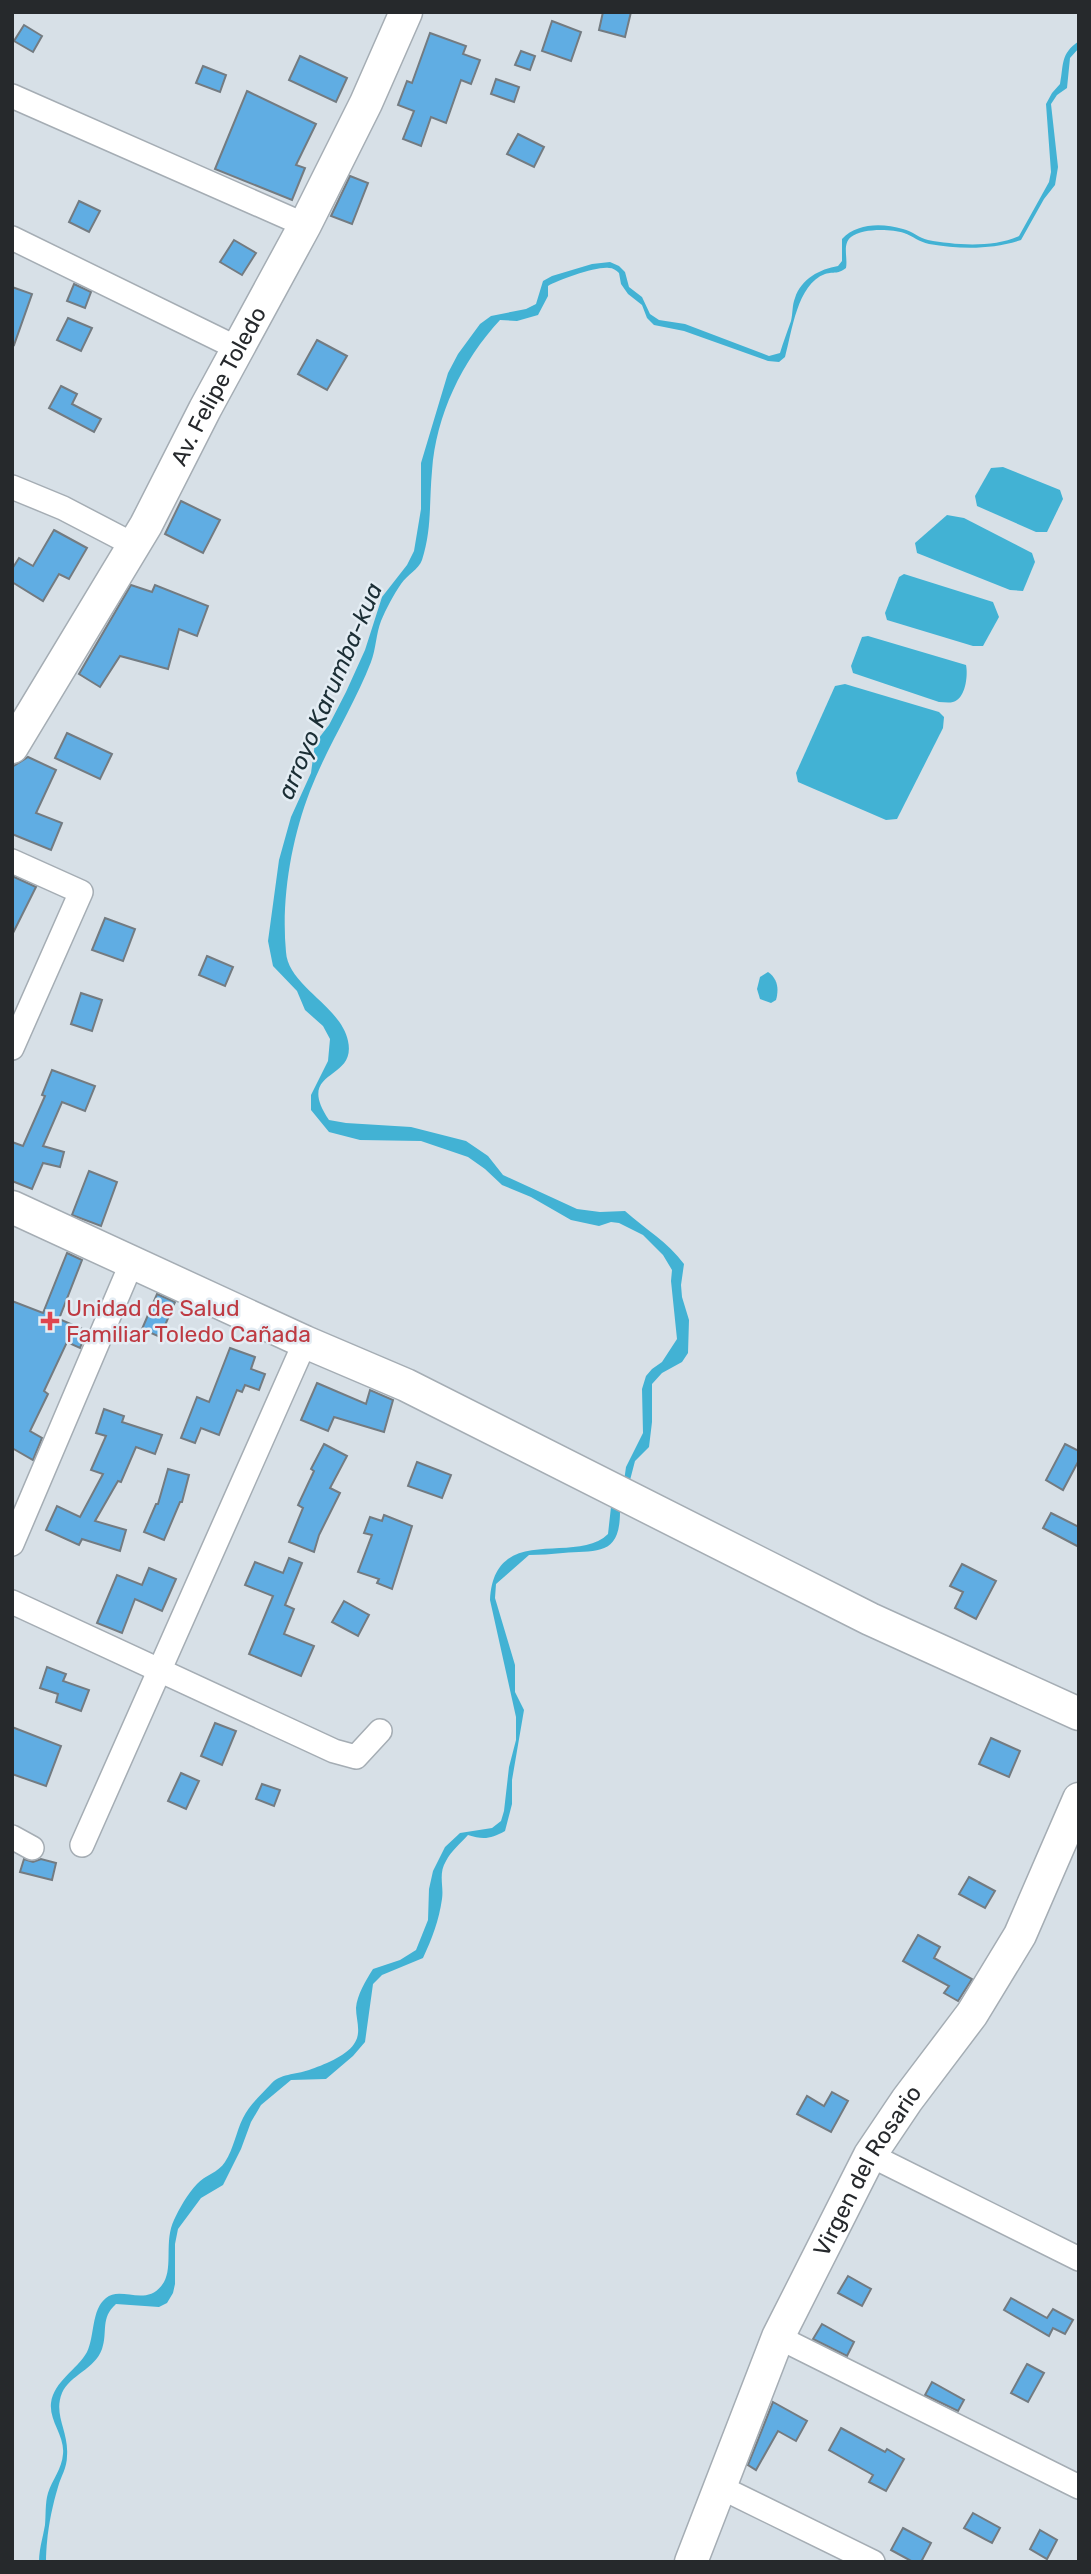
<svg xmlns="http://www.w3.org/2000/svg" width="1091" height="2574" viewBox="0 0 1091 2574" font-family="Rubik,sans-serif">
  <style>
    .water { fill: #42b2d4 }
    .building { fill: #60ade3; stroke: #737b81; stroke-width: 2 }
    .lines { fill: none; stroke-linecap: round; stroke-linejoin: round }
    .street-casing { stroke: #a5adb4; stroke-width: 26 }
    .secondary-casing { stroke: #a5adb4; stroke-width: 35 }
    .street { stroke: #fff; stroke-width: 23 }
    .secondary { stroke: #fff; stroke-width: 32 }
    .health-dot { fill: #e0444e; stroke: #e4edf4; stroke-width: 2.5 }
    .labels { text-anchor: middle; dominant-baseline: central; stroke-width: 5; stroke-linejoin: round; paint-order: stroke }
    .street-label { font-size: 23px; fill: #26292c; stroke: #e4edf4 }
    .health-label { font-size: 23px; fill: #be3a42; stroke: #e4edf4; text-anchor: start }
    .water-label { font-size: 24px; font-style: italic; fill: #1b2e35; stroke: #e4edf4 }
  </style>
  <rect width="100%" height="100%" fill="#d7e0e7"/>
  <!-- water -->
  <g class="water">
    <path d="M 1079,41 L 1079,48 L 1070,58 L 1067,88 L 1057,95 L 1051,104 L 1058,167 L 1055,185 L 1044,199 L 1021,240 C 991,250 959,249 929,244 C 919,242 913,236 904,233 C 891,229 863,228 851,237 C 842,244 848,258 846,268 C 836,275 835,271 825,274 C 797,284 792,332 785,357 L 779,362 L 768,361 L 684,331 L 654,325 L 647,318 L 642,305 L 628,294 L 621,284 L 619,273 C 616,270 613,268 609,268 C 597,266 558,280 548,286 L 548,296 L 538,315 L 517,321 L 500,320 C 462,361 436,415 432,471 C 429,503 432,529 422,560 C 419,569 407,575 401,584 C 394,594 386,609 381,621 C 376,634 376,649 371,662 C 354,706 327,747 310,791 C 291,840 281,900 286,952 C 288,986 341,1006 348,1041 C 357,1082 294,1068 329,1120 L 346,1123 L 411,1127 L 466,1141 L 488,1156 L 503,1175 L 577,1209 L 600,1212 L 625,1211 C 645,1229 668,1242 684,1264 L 681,1285 L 682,1297 L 689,1320 L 688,1353 L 682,1362 L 662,1373 L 652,1384 L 652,1422 L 649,1447 L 635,1461 L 629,1484 L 624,1481 L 626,1467 L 643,1433 L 642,1389 L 646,1376 L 652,1369 L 662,1362 L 677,1339 L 671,1281 L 672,1270 L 663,1255 L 643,1235 L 619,1223 L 611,1222 L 599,1226 L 571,1220 L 531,1197 L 502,1185 L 485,1169 L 468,1157 L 421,1141 L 360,1140 L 329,1132 L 311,1110 L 311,1095 L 328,1061 L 330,1039 L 323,1026 L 305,1010 L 297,991 L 273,966 L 268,941 L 279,860 L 291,817 L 311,773 L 315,743 L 329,725 L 346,692 L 365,650 L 382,597 L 407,565 L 414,551 L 421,509 L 421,463 L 448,373 L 458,354 L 480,324 L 491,316 L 526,309 L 536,304 L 543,281 L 552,276 L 592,264 L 610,262 L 619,266 L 625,272 L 629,287 L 642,297 L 650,314 L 659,320 L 685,324 L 769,356 L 780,353 C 783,343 787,332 791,321 C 793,313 792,305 795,298 C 801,279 820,269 838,266 L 842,261 L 842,239 C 857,223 882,223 903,229 C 912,231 919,238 928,240 C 955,245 993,248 1019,236 L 1049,182 L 1051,172 L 1046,104 L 1052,93 L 1060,84 C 1064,64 1060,54 1079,41 Z"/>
    <path d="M 1003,467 L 1060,490 L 1063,499 L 1047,532 L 1036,532 L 977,506 L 975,496 L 991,468 Z"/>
    <path d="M 947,515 L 964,518 L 1032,553 L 1035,562 L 1023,591 L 1010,590 L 917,553 L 915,543 Z"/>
    <path d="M 904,574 L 993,602 L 999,617 L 983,646 L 973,646 L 887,620 L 885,613 L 899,577 Z"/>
    <path d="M 868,636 L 966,665 C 968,674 966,694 957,700 C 952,704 945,702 939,702 L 853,673 L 851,666 L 862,637 Z"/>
    <path d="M 845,684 L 939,712 L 944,717 L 943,728 L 897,819 L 886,820 L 798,782 L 796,773 L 835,686 Z"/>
    <path d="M 768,972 C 778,979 779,989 776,1000 L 771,1003 L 760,999 L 757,989 L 760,977 Z"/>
    <path d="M 611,1507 L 620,1512 C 620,1557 596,1550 563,1553 C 551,1554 540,1555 529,1555 L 496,1584 L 495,1598 L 515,1665 L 515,1692 L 524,1710 L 512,1780 L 512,1804 L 505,1831 C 491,1839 483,1840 468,1835 C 461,1843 451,1851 446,1861 C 438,1874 444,1886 442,1899 C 439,1920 432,1939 423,1958 L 382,1975 L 373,1984 L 365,2042 L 353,2056 L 326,2079 L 291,2080 L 261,2105 L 251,2122 L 241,2149 L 223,2185 L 201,2198 L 178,2229 L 175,2244 L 175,2284 L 173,2293 L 167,2303 L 159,2307 L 116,2304 C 100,2318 108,2332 102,2349 C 95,2369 70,2375 62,2393 C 53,2415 69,2431 67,2456 C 67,2468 61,2476 58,2487 C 51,2510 46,2538 46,2562 L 39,2562 C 39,2549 43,2537 45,2525 C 46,2515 45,2503 48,2493 C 52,2480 62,2469 63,2454 C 65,2436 49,2421 51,2403 C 54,2381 77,2370 87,2352 C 95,2336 91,2310 106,2298 C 121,2285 148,2309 164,2282 C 173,2266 164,2241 174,2220 C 179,2209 188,2193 197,2184 C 205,2175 218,2173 225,2162 C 234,2148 236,2132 243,2118 C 249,2105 261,2095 270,2085 C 280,2073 295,2075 309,2070 C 323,2065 345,2057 354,2044 C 362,2033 356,2020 356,2008 C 357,1995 366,1980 373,1969 L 400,1960 L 416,1950 L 428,1920 L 429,1889 L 433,1871 L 445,1847 L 460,1833 L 492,1828 L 501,1821 L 504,1811 L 509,1767 L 516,1740 L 516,1717 L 490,1600 C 494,1521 576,1566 608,1534 Z"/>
  </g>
  <!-- building -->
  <g class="building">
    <path d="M 603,12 L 631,12 L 625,37 L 599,30 Z"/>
    <path d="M 552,21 L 581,32 L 571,61 L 542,51 Z"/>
    <path d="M 24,25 L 42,36 L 33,52 L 14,41 Z"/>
    <path d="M 430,33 L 466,46 L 463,54 L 480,60 L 471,84 L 461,80 L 446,123 L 431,117 L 421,146 L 403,139 L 414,111 L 398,105 L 407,81 L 412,83 Z"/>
    <path d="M 521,51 L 535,56 L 530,70 L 515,65 Z"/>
    <path d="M 300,56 L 347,78 L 336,102 L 289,80 Z"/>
    <path d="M 203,66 L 226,75 L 220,92 L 196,83 Z"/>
    <path d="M 496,79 L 519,87 L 514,102 L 491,94 Z"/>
    <path d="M 247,91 L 316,124 L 296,165 L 305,168 L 292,200 L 215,169 Z"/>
    <path d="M 518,134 L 544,147 L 534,167 L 507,154 Z"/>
    <path d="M 350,176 L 368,183 L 352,224 L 331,216 Z"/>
    <path d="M 79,201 L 100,211 L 89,232 L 69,222 Z"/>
    <path d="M 234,240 L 256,253 L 242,275 L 220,262 Z"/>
    <path d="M 74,284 L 91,292 L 85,308 L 67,301 Z"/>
    <path d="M 12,287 L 32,294 L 14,345 L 12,344 Z"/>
    <path d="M 68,318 L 92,328 L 81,351 L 57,340 Z"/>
    <path d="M 317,340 L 347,356 L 327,390 L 298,374 Z"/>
    <path d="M 61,386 L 77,394 L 72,404 L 101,419 L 94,432 L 49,408 Z"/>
    <path d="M 181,501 L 220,520 L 203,553 L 165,534 Z"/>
    <path d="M 54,530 L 87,548 L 69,579 L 59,574 L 43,601 L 12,582 L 12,569 L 19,558 L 33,566 Z"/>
    <path d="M 131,585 L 152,592 L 155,585 L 208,606 L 197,636 L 179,629 L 168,669 L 120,656 L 100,687 L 79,674 Z"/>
    <path d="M 67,733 L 112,754 L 100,779 L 55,758 Z"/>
    <path d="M 28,757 L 56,770 L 36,813 L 62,823 L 51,850 L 12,834 L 12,767 Z"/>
    <path d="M 12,876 L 36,887 L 12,935 Z"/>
    <path d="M 105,918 L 135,929 L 123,961 L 92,950 Z"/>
    <path d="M 207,956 L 233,967 L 225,986 L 199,975 Z"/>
    <path d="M 81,993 L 102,1000 L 92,1031 L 71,1024 Z"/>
    <path d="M 52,1070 L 95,1086 L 85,1111 L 62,1102 L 43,1146 L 64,1152 L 60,1167 L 43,1163 L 32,1189 L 12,1181 L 12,1142 L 23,1146 L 45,1096 L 42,1095 Z"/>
    <path d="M 89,1171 L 117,1182 L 101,1226 L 72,1215 Z"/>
    <path d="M 67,1253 L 82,1260 L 59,1319 L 87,1331 L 80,1348 L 67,1342 L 44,1391 L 48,1394 L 30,1431 L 42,1438 L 33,1460 L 12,1448 L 12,1301 L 43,1313 Z"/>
    <path d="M 157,1294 L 175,1302 L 160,1337 L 142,1329 Z"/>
    <path d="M 230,1348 L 255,1357 L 251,1369 L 265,1374 L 259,1390 L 245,1385 L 242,1392 L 237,1390 L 219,1435 L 201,1428 L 195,1443 L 181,1438 L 197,1397 L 209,1402 Z"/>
    <path d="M 317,1383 L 366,1404 L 370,1390 L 393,1400 L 384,1432 L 334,1417 L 328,1431 L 301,1420 Z"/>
    <path d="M 104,1409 L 124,1416 L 122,1422 L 162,1435 L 155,1454 L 136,1447 L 121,1482 L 118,1481 L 95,1521 L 126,1530 L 120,1551 L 82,1539 L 79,1545 L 46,1530 L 57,1506 L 80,1517 L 103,1474 L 91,1470 L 106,1436 L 96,1433 Z"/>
    <path d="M 324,1444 L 347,1456 L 330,1488 L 340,1493 L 319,1535 L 314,1552 L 289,1542 L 303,1508 L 298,1505 L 314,1471 L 311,1469 Z"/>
    <path d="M 1065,1444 L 1079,1451 L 1079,1460 L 1063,1490 L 1046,1480 Z"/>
    <path d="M 417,1462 L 451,1475 L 442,1498 L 408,1486 Z"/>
    <path d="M 168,1469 L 189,1475 L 182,1502 L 180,1502 L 164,1540 L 144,1532 L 156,1504 L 158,1504 Z"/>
    <path d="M 1051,1513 L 1079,1527 L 1079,1547 L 1043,1528 Z"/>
    <path d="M 384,1515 L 412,1526 L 392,1589 L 377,1583 L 379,1579 L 358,1572 L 372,1535 L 364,1533 L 370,1517 L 382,1521 Z"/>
    <path d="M 289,1558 L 302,1563 L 285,1605 L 294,1609 L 284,1634 L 314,1646 L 301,1676 L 249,1654 L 273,1596 L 245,1585 L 255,1562 L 283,1573 Z"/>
    <path d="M 962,1564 L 996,1581 L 976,1619 L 955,1608 L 963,1592 L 950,1586 Z"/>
    <path d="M 149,1568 L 176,1579 L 162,1611 L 135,1599 L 122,1633 L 97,1623 L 117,1575 L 142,1585 Z"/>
    <path d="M 344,1601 L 369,1615 L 358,1636 L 332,1622 Z"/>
    <path d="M 47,1667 L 66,1674 L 63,1681 L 89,1690 L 81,1711 L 56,1702 L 58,1694 L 40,1688 Z"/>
    <path d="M 215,1723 L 236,1731 L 222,1765 L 201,1756 Z"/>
    <path d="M 12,1727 L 61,1746 L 46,1786 L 12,1774 Z"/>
    <path d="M 991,1738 L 1020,1751 L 1009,1777 L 979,1764 Z"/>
    <path d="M 181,1773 L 199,1781 L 186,1809 L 168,1801 Z"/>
    <path d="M 262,1784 L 280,1790 L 274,1806 L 256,1799 Z"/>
    <path d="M 24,1859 L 33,1862 L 41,1859 L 56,1863 L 52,1880 L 20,1872 Z"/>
    <path d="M 969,1877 L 995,1891 L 985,1908 L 959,1894 Z"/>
    <path d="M 918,1935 L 940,1947 L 934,1958 L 972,1979 L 958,2001 L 944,1993 L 949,1986 L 903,1961 Z"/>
    <path d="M 832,2092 L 848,2101 L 831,2132 L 797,2114 L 807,2096 L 824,2106 Z"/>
    <path d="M 848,2276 L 871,2289 L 862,2306 L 838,2293 Z"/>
    <path d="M 1011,2298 L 1047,2318 L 1053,2309 L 1073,2320 L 1065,2334 L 1053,2328 L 1049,2336 L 1004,2310 Z"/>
    <path d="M 822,2324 L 854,2342 L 847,2356 L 813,2339 Z"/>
    <path d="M 1027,2364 L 1044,2373 L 1028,2402 L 1011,2393 Z"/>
    <path d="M 932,2382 L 964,2400 L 958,2411 L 925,2395 Z"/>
    <path d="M 773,2402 L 807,2421 L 796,2441 L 778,2431 L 756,2470 L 748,2465 Z"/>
    <path d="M 841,2428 L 885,2452 L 887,2449 L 904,2459 L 886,2491 L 869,2482 L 873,2475 L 829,2450 Z"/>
    <path d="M 973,2513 L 1000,2528 L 992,2543 L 964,2528 Z"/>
    <path d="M 903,2528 L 931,2543 L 921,2562 L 913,2562 L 891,2550 Z"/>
    <path d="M 1040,2530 L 1057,2540 L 1047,2559 L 1030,2549 Z"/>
  </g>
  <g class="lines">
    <defs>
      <g id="street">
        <path d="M 12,96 L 305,225"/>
        <path d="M 12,238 L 239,349"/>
        <path d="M 12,487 L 63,508 L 134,545"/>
        <path d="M 12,861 L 81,892 L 12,1048"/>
        <path d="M 12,1544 L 132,1262"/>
        <path d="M 12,1602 L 334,1751 L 356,1757 L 380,1731"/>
        <path d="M 12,1837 L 32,1848"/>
        <path d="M 82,1845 L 305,1342"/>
        <path d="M 870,2155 L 1079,2259"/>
        <path d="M 778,2337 L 1079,2487"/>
        <path d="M 720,2487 L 873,2562"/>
      </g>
      <g id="secondary">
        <path id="s1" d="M 12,747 L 146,525 L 205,409 L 305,225 L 366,103 L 406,12"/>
        <path d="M 12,1207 L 305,1342 L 406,1385 L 870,1619 L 1079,1714"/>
        <path id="s2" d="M 691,2562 L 778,2337 L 870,2155 L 907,2100 L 972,2014 L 1020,1935 L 1079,1799"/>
      </g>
    </defs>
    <!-- street casing -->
    <use href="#street" class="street-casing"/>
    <!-- secondary casing -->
    <use href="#secondary" class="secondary-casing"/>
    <!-- street -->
    <use href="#street" class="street"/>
    <!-- secondary -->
    <use href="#secondary" class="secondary"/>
  </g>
  <!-- markers -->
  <path class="health-dot" d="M46.5 1310.5h7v7h7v7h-7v7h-7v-7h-7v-7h7z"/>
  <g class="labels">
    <!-- street labels -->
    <g class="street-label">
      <text stroke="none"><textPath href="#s1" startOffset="416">Av. Felipe Toledo</textPath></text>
      <text stroke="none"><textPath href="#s2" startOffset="430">Virgen del Rosario</textPath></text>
    </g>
    <!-- health labels -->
    <g class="health-label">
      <text x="66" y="1308">Unidad de Salud<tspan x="66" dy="26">Familiar Toledo Cañada</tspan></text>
    </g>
    <!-- water labels -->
    <g class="water-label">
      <text transform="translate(330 691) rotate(-67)">arroyo Karumba-kua</text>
    </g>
  </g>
  <!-- border -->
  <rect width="1091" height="2574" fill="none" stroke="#26292c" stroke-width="28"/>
</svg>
